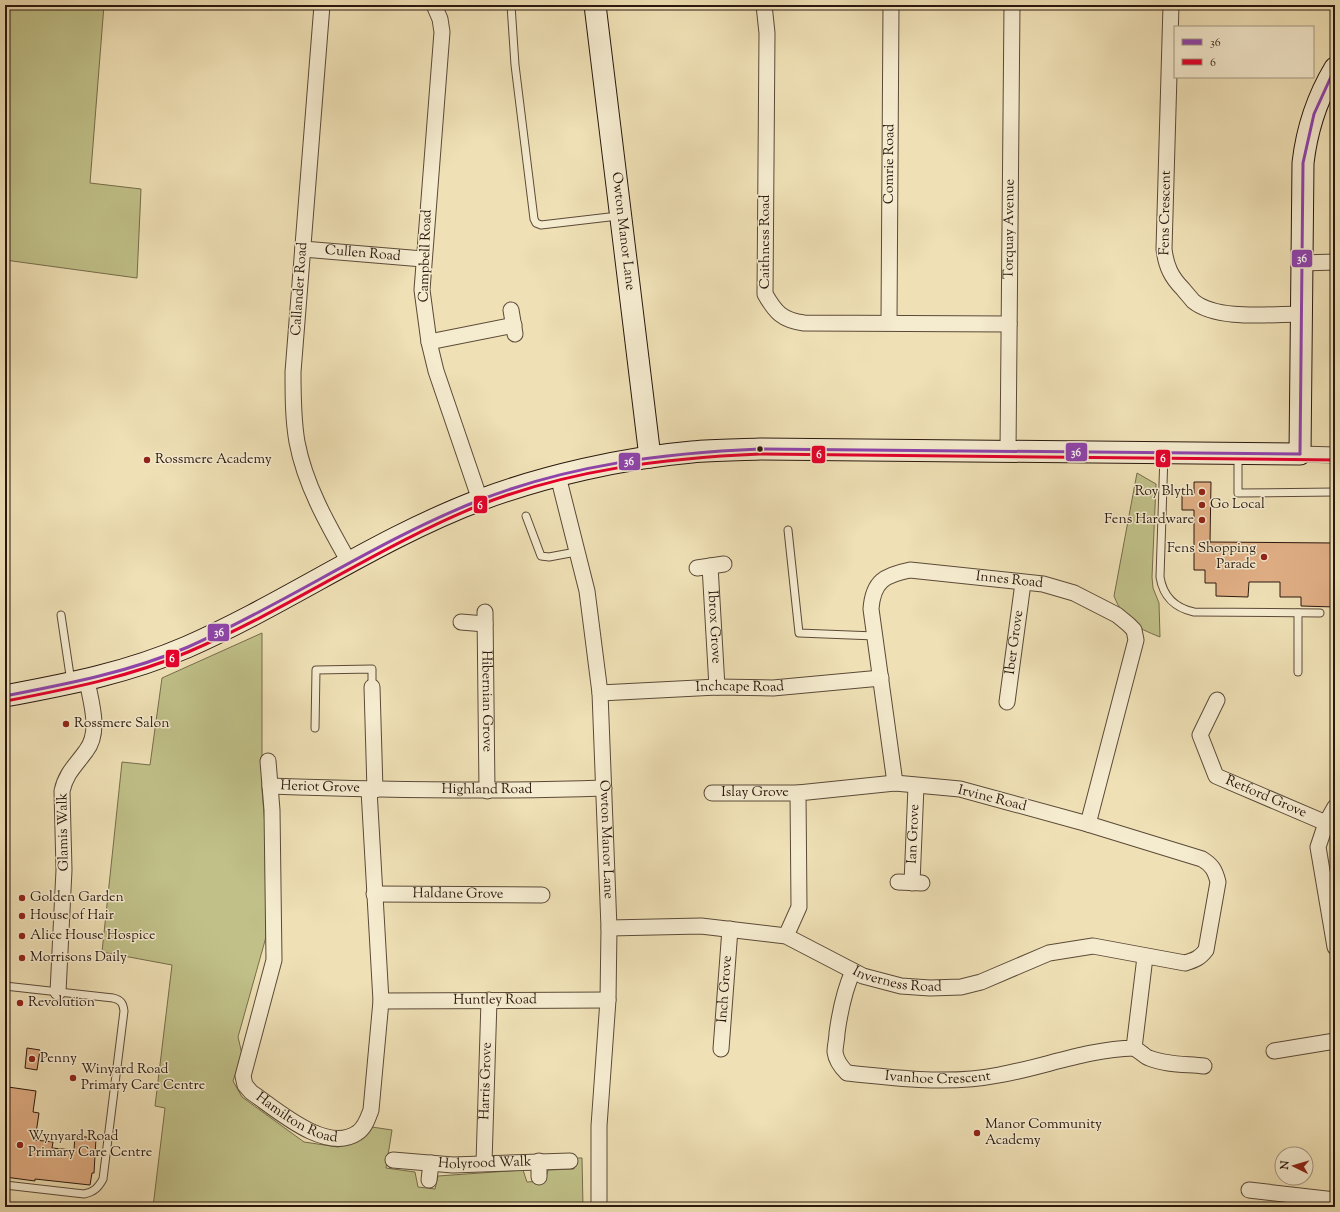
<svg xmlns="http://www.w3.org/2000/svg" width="1340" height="1212" viewBox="0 0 1340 1212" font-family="'Sorts Mill Goudy',serif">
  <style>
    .green { fill: #c0c088; stroke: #756c4b }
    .building { fill: #e0ae84; stroke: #2a180e }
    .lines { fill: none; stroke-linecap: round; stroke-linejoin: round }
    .lane-casing { stroke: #5b4a38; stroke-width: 9 }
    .street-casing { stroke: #5b4a38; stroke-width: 17 }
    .secondary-casing { stroke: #2a180e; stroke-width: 23 }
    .lane { stroke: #f5ebcf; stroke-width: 7 }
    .street { stroke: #f5ebcf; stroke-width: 15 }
    .secondary { stroke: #f5ebcf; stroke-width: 21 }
    .bus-1-casing { stroke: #f5ebcf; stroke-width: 6 }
    .bus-2-casing { stroke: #f5ebcf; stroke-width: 6 }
    .bus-1 { stroke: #8e44ad; stroke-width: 3 }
    .bus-2 { stroke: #e4002b; stroke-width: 3 }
    .bus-dot { fill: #2a180e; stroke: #f5ebcf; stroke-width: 1.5 }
    .poi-dot { fill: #8f2418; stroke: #f5ebcf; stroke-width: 1.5 }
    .labels { text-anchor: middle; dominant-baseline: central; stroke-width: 3; stroke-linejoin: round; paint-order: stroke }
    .street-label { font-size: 14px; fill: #2a180e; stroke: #f5ebcf }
    .poi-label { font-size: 14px; fill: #2a180e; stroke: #f5ebcf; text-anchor: start }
    .line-badge { stroke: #f5ebcf; stroke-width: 1.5 }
    .badge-label { font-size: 11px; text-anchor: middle; font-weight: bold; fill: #fff }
  </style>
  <rect width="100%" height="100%" fill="#efe0b5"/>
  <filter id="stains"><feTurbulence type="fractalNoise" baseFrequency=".005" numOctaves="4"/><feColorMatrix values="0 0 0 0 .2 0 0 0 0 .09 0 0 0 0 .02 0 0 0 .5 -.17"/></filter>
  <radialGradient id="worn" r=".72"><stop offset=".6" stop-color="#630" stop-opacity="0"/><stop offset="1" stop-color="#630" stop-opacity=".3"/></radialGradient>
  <!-- green -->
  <g class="green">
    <path d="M 5,5 L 104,5 L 90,183 L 141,189 L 137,278 L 5,260 Z"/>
    <path d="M 1137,473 L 1156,484 L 1152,577 L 1153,588 L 1159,603 L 1160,637 C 1135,627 1124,621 1114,596 Z"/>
    <path d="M 262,633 L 262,790 L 265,825 L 266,937 L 238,1037 L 242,1054 L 233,1081 L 242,1097 L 304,1142 L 338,1147 L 358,1141 L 372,1127 L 392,1130 L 386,1168 L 415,1172 L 418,1187 L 435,1189 L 438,1176 L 523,1170 L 527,1182 L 545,1181 L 548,1170 L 574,1169 L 575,1158 L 582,1158 L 583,1207 L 153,1207 L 165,1108 L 155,1106 L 172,965 L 102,952 L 122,762 L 150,765 L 162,678 Z"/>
  </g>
  <!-- building -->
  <g class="building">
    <path d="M 1194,482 L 1211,482 L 1210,542 L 1335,543 L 1335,607 L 1301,606 L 1301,597 L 1280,597 L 1280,582 L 1249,582 L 1248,597 L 1216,596 L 1216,583 L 1205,583 L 1205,570 L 1194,570 L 1194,510 L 1182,510 L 1182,494 L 1194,494 Z"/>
    <path d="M 27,1048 L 40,1050 L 37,1070 L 25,1068 Z"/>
    <path d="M 8,1087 L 36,1091 L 33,1112 L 39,1113 L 35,1140 L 53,1142 L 52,1148 L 74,1150 L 75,1136 L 96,1138 L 94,1173 L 92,1173 L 90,1185 L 35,1179 L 35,1181 L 5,1177 L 5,1111 Z"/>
  </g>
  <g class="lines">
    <defs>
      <g id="lane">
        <path d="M 511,5 L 515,65 L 534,219 L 536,223 L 541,225 L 618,216"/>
        <path d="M 1164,454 L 1160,577 C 1163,596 1175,608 1194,612 L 1320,613"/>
        <path d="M 1238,456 L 1238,493 L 1335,492"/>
        <path d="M 526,516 L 541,556 L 549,557 L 576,552"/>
        <path d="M 788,530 L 799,633 L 875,636"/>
        <path d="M 61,615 L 71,682"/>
        <path d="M 1298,672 L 1298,613"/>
        <path d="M 315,728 L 316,670 L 372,669 L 372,687"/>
        <path d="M 5,986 L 113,998 C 121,1000 123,1003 124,1011 L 103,1179 C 98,1188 94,1192 84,1194 L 5,1185"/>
      </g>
      <g id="street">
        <path d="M 322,5 L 293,372 C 293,396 293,419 297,442 C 305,485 328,525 349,562"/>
        <path d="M 434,5 L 440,19 L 442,32 L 422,290 L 429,342 L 436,371 L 480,500"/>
        <path d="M 764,5 L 767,33 L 765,294 C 775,312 782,320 804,323 L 1009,324"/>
        <path d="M 1171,5 L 1164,249 C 1166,266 1171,277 1183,289 C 1186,293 1190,297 1193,301 C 1217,321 1272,314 1301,314"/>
        <path id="s1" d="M 303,249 L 423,259"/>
        <path d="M 1302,263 L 1335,262"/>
        <path d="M 511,310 L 515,334"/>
        <path id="s2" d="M 889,322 L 891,5"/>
        <path d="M 429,342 L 514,325"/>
        <path id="s3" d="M 1008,452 L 1012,5"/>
        <path d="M 1300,454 L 1335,455"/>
        <path id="s4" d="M 558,476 L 587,591 L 600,693 L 609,928 L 608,1000 L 599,1126 L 599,1207"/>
        <path id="s5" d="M 710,566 L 717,687"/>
        <path d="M 697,568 L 724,564"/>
        <path id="s6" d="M 485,612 L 487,791"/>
        <path d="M 461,622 L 485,624"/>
        <path d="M 372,687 L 375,790"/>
        <path id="s7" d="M 600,693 L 717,687 L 773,688 L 881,678"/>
        <path id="s8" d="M 1217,700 L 1200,735 L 1216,776 L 1326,823"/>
        <path id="s9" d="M 1007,702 L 1023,583"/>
        <path id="s10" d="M 268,761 L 272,810 L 274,960 L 243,1076 L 245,1085 L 251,1092 C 276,1109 326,1154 357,1133 C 365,1128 368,1118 371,1110 L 381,1001 L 369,790"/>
        <path id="s11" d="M 895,783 L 871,609 C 873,581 885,575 910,570 L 1043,584 L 1074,593 L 1117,615 L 1128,624 L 1134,630 L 1136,640 L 1088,824"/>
        <path id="s12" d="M 270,786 C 382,790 493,792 604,788"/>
        <path id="s13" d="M 712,793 L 798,793"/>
        <path d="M 1335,807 L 1326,823 L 1318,847 L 1335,947"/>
        <path d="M 898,882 L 922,883"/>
        <path id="s14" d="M 912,883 L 916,786"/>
        <path id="s15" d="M 374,894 L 542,895"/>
        <path id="s16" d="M 609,928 L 701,926 L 786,936 L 863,976 L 901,986 L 930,988 L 961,987 L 981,982 L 1049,953 L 1093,946 L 1185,963 C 1195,960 1200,958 1206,950 L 1218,882 C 1215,870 1212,865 1202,859 L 1088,824 L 960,789 L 895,783 L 798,793 L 799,907 L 786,936"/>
        <path id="s17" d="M 853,971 C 844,991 840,1011 837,1033 C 837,1039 835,1046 835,1052 C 836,1060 841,1067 847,1073 C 898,1078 948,1085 999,1075 C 1044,1067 1088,1049 1134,1048 L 1145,957"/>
        <path d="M 58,992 L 64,870 L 62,791 C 66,773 76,765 86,751 C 101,732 91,702 87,681"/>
        <path id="s18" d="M 381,1001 L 608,1000"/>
        <path d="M 1134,1048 C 1140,1051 1145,1057 1149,1058 C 1166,1065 1186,1064 1204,1066"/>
        <path id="s19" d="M 721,1049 L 730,929"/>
        <path d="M 1274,1051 L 1335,1041"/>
        <path id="s20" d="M 393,1160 L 453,1165 L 570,1161"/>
        <path id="s21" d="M 484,1163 L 489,1000"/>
        <path d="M 539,1177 L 539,1161"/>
        <path d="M 429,1180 L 431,1163"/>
        <path d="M 1249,1190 L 1335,1200"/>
      </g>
      <g id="secondary">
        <path id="s22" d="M 595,5 L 650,457"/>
        <path d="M 5,696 C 69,684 127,673 187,647 C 287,603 377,539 480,500 C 544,476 623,458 692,452 C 714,450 737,450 760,449 L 1300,454 L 1303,163 C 1307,128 1317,98 1335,68"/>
      </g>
    </defs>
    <!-- lane casing -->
    <use href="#lane" class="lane-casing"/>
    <!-- street casing -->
    <use href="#street" class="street-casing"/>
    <!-- secondary casing -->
    <use href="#secondary" class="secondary-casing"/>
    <!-- lane -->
    <use href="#lane" class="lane"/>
    <!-- street -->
    <use href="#street" class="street"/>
    <!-- secondary -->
    <use href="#secondary" class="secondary"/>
    <defs>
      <g id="bus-1">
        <path d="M 1300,454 L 1303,163 L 1314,114 L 1335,68"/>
        <path d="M 5,696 C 67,684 130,672 188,647 C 287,603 378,540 480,500 C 570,465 664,453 760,449 L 1300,454"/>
      </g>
      <path id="bus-2" d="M 6,701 C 68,689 130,677 188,652 C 289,609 379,546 480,505 C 569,470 665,458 760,454 L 1335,460"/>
    </defs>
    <!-- bus-1 casing -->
    <use href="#bus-1" class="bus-1-casing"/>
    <!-- bus-2 casing -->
    <use href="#bus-2" class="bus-2-casing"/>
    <!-- bus-1 -->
    <use href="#bus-1" class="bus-1"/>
    <!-- bus-2 -->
    <use href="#bus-2" class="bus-2"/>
  </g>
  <!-- markers -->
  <circle class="bus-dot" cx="760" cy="449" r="3.5"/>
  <g class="poi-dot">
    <circle cx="147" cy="460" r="4"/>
    <circle cx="1202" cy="492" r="4"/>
    <circle cx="1202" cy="505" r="4"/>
    <circle cx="1202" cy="520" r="4"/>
    <circle cx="1264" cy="557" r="4"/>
    <circle cx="66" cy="724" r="4"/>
    <circle cx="22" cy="898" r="4"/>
    <circle cx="22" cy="916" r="4"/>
    <circle cx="22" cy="936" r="4"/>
    <circle cx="22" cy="958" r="4"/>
    <circle cx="20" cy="1003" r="4"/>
    <circle cx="32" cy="1059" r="4"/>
    <circle cx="73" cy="1078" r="4"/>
    <circle cx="977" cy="1133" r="4"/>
    <circle cx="20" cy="1145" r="4"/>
  </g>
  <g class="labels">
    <!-- street labels -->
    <g class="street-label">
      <text stroke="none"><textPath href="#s2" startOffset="158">Comrie Road</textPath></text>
      <text transform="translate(1166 213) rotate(-89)">Fens Crescent</text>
      <text stroke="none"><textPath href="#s3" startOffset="223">Torquay Avenue</textPath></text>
      <text stroke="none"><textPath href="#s22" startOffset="228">Owton Manor Lane</textPath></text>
      <text transform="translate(766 242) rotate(-90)">Caithness Road</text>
      <text stroke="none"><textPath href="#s1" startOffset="60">Cullen Road</textPath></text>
      <text transform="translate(426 256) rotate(-88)">Campbell Road</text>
      <text transform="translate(300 289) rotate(-86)">Callander Road</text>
      <text stroke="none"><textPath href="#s11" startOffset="337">Innes Road</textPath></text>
      <text stroke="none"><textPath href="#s5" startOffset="61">Ibrox Grove</textPath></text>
      <text stroke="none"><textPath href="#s9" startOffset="60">Iber Grove</textPath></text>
      <text stroke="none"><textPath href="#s7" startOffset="140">Inchcape Road</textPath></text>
      <text stroke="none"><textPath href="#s6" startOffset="89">Hibernian Grove</textPath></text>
      <text stroke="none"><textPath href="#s12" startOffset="50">Heriot Grove</textPath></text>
      <text stroke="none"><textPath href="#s12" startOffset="217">Highland Road</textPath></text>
      <text stroke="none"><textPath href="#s13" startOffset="43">Islay Grove</textPath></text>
      <text stroke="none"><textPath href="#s8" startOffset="137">Retford Grove</textPath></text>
      <text transform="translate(992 799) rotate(14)">Irvine Road</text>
      <text transform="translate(64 832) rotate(-91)">Glamis Walk</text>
      <text stroke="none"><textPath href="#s14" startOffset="49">Ian Grove</textPath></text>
      <text stroke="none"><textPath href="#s4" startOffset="368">Owton Manor Lane</textPath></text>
      <text stroke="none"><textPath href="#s15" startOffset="84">Haldane Grove</textPath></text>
      <text stroke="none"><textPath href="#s16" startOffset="299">Inverness Road</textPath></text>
      <text stroke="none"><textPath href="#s19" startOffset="60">Inch Grove</textPath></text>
      <text stroke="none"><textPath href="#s18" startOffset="114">Huntley Road</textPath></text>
      <text stroke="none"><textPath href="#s17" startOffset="199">Ivanhoe Crescent</textPath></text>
      <text stroke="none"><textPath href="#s21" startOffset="82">Harris Grove</textPath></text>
      <text stroke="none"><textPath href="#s10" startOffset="391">Hamilton Road</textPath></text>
      <text stroke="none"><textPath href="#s20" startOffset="92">Holyrood Walk</textPath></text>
    </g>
    <!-- poi labels -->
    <g class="poi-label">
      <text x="155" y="460">Rossmere Academy</text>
      <text x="1194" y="492" text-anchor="end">Roy Blyth</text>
      <text x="1210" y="505">Go Local</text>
      <text x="1194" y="520" text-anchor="end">Fens Hardware</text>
      <text x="1256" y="549" text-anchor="end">Fens Shopping<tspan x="1256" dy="16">Parade</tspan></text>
      <text x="74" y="724">Rossmere Salon</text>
      <text x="30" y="898">Golden Garden</text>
      <text x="30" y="916">House of Hair</text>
      <text x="30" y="936">Alice House Hospice</text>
      <text x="30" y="958">Morrisons Daily</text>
      <text x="28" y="1003">Revolution</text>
      <text x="40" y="1059">Penny</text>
      <text x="81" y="1070">Winyard Road<tspan x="81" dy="16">Primary Care Centre</tspan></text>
      <text x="985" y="1125">Manor Community<tspan x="985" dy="16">Academy</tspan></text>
      <text x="28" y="1137">Wynyard Road<tspan x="28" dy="16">Primary Care Centre</tspan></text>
    </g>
  </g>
  <g class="line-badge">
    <rect x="1291" y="249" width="22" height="19" rx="4" fill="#8e44ad"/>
    <rect x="1065" y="442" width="23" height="20" rx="4" fill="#8e44ad"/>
    <rect x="811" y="445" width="15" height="19" rx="4" fill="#e4002b"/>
    <rect x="1155" y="449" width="16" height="19" rx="4" fill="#e4002b"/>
    <rect x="618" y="452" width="23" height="19" rx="4" fill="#8e44ad"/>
    <rect x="473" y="495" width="15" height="19" rx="4" fill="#e4002b"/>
    <rect x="207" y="623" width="23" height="19" rx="4" fill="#8e44ad"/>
    <rect x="165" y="649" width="15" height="19" rx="4" fill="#e4002b"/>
  </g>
  <g class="badge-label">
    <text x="1302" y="262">36</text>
    <text x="1076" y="456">36</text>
    <text x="819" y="458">6</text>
    <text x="1163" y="462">6</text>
    <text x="629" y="465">36</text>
    <text x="480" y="509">6</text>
    <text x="219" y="636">36</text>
    <text x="172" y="662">6</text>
  </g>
  <!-- margin -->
  <rect width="1340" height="1212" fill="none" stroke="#efe0b5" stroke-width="20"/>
  <rect x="6" y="6" width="1328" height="1200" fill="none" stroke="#2a180e" stroke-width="2"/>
  <rect x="10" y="10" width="1320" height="1192" fill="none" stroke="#2a180e"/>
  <!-- legend -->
  <rect x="1174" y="26" width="140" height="52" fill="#f5ebcf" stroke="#a49782"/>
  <rect x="1182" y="39" width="20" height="6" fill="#8e44ad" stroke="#a49782"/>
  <text x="1210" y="46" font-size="12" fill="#2a180e">36</text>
  <rect x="1182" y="59" width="20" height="6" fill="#e4002b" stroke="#a49782"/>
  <text x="1210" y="66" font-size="12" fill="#2a180e">6</text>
  <!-- north arrow -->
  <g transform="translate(1294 1166) rotate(275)"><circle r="19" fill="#f5ebcf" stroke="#a49782"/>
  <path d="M0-3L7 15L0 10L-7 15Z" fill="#8f2418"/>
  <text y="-6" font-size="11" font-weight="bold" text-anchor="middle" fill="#2a180e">N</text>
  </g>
  <rect width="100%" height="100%" filter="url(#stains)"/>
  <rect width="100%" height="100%" fill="url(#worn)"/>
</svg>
